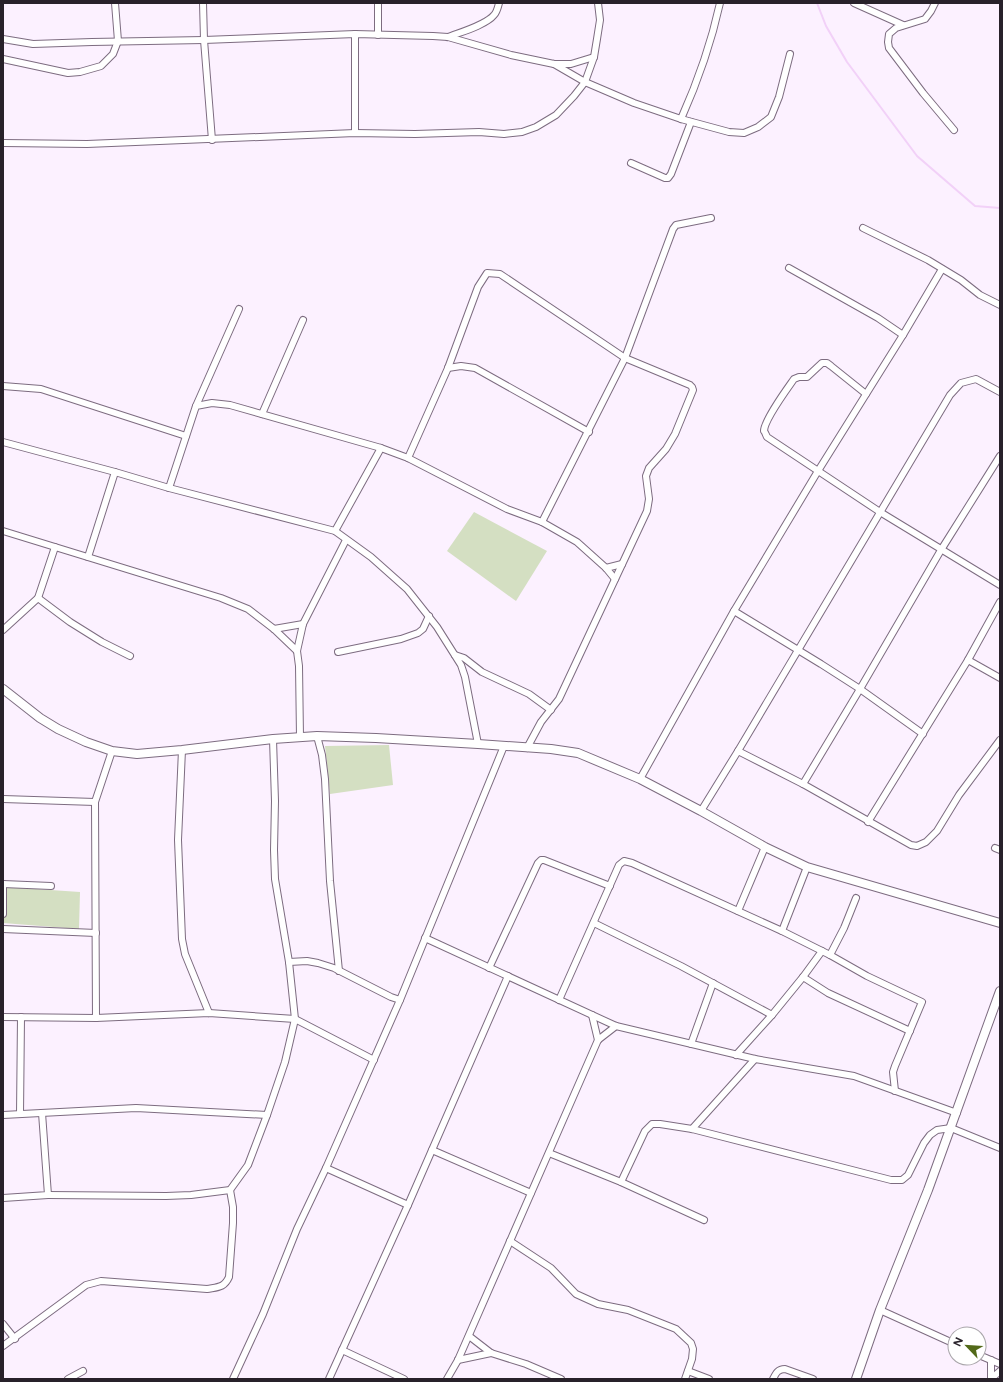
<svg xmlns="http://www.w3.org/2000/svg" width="1003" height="1382" viewBox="0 0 1003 1382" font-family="Figtree,sans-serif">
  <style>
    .green { fill: #d4dfc2 }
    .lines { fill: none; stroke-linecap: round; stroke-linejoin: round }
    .stream { stroke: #f2d1f8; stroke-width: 2 }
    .street-casing { stroke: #7d6c80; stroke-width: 8 }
    .secondary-casing { stroke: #7d6c80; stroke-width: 10 }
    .street { stroke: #fff; stroke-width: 6 }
    .secondary { stroke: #fff; stroke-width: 8 }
  </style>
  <rect width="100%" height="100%" fill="#fcf1ff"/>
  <!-- green -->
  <g class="green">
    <path d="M 474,512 L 547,551 L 516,601 L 447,551 Z"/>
    <path d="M 389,745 L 393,785 L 330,794 L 325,746 Z"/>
    <path d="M 6,887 L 80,892 L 79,929 L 3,923 Z"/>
  </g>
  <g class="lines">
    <!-- stream -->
    <path class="stream" d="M 817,3 L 826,26 L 847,62 L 917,156 L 975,206 L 1000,208"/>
    <defs>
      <g id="street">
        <path d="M 203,3 L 204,40 L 212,140"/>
        <path d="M 854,3 L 903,25"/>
        <path d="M 935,3 L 931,11 L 925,19 L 896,28 L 889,34 L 888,42 L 889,48 L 923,93 L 954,130"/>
        <path d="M 378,35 L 378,3"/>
        <path d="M 448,37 C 461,32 486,25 494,15 C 497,12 498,7 499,3"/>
        <path d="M 3,39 L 33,44 L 92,42 L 204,40 L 355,34 L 433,36 L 448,37 L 511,55 L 554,64 L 571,64 L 594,57"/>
        <path d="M 3,59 L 68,73 L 80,72 L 101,66 L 113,54 L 118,41 L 115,3"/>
        <path d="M 554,64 L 585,82 L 634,103 L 681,119 L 729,132 L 744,133 L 758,127 L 771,117 L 779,97 L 790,54"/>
        <path d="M 681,119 C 698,81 711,44 720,3"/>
        <path d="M 355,133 L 355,34"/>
        <path d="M 3,143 L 87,144 L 355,133 L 415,134 L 479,132 L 504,134 L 522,132 L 536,127 L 556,115 L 574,96 L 585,82 L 594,57 L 597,39 L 600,20 L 598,3"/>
        <path d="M 631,163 L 665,178 L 668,178 L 671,174 L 691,122"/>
        <path d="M 863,228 L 928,260 L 961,280 L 980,295 L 1000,305"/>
        <path d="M 789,268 L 878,318 L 903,335"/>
        <path d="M 448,368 L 461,366 L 475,368 L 589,432"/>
        <path d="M 3,386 L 41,389 L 186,436"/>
        <path d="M 866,394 L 831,366 L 827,363 L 822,363 L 807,377 L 799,377 L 794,379 C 787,389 764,420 764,431 C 765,432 766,435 767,437 L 880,512 L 1000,585"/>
        <path d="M 196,406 L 239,309"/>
        <path d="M 262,414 L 303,320"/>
        <path d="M 3,442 L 115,472 L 169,488 L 335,531 L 371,557 L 407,589 L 437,627 L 461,665 L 465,677 L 478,744"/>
        <path d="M 408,458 L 448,368 L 478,287 L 487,273 L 500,274 L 625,358 L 690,385 L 692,387 L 693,390 L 675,434 L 666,449 L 649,468 L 646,476 L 649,499 L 647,511 L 559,699 L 541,722 L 527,748"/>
        <path d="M 169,488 L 196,406 L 212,403 L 230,405 L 381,448 L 408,458 L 507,509 L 542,522 L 577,542 L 606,568 L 615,579"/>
        <path d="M 542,522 L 625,358 L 673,229 L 676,225 L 711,218"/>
        <path d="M 3,531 L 221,598 L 248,609 L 274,629 L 297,651 L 299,666 L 300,737"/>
        <path d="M 335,531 L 381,448"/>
        <path d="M 88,557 L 115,472"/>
        <path d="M 606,568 L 622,564"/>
        <path d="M 38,598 L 70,622 L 102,642 L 130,656"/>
        <path d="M 734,611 L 821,664 L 860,689 L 923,734"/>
        <path d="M 274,629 L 303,624"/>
        <path d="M 3,630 L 38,598 L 55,547"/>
        <path d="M 297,651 L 303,624 L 346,540"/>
        <path d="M 338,652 L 401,639 L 418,633 L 423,629 L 429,616"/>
        <path d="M 455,655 L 464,658 L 482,672 L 529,694 L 551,710"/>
        <path d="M 968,660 L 1000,678"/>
        <path d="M 317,736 L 322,755 L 325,779 L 330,881 L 339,971"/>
        <path d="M 182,750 L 178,840 L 182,939 L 185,954 L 209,1013"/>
        <path d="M 738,751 L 803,784 L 911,845 L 917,846 L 926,842 L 937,831 L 959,795 L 1000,740"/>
        <path d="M 640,779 L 734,611 L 818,471 L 903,335 L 942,269"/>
        <path d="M 803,784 L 860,689 L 941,550 L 1000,456"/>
        <path d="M 3,799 L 95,802"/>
        <path d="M 701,811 L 738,751 L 950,395 L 961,383 L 976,379 L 1000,392"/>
        <path d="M 868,822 L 968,660 L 1000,602"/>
        <path d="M 995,848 L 1000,850"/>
        <path d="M 3,884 L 51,886"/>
        <path d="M 738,911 L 765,847"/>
        <path d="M 3,914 L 3,884"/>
        <path d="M 594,923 L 681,966 L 772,1015"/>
        <path d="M 3,929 L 96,933"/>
        <path d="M 782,931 L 807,867"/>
        <path d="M 425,938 L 616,1026 L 755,1059 L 854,1076 L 957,1113"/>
        <path d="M 830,955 L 844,928 L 856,898"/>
        <path d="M 289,962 L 307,961 L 318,963 L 334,968 L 391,997 L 400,1000"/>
        <path d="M 489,968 L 538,863 L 541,860 L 544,860 L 610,886"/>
        <path d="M 803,977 L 828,993 L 910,1031"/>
        <path d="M 559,1000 L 619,865 L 624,861 L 632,863 L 782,931 L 830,955 L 867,976 L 922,1002 L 895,1066 L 893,1072 L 895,1091"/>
        <path d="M 592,1015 L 598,1040"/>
        <path d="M 3,1017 L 96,1018 L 209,1013 L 295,1019 L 374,1060"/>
        <path d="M 96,1018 L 95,802 L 112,751"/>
        <path d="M 691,1044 L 713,983"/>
        <path d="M 736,1055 L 772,1015 L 803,977 L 822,951"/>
        <path d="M 20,1114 L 21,1017"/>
        <path d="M 3,1115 L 136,1108 L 267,1115 L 285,1062 L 295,1019 L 289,962 L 275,879 L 274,850 L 275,801 L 273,739"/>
        <path d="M 692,1129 L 755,1059"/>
        <path d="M 432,1150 L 531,1193"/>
        <path d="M 549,1153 L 621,1182 L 704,1220"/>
        <path d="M 326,1168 L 408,1205"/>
        <path d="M 621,1182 L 645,1131 L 652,1124 L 660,1124 L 692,1129 L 891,1180 L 902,1180 L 908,1175 L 924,1143 L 930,1135 L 937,1130 L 951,1128 L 1000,1148"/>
        <path d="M 48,1195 L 166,1196 L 191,1195 L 230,1190 L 248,1165 L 267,1115"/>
        <path d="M 3,1198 L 48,1195 L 42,1113"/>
        <path d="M 510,1241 L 551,1268 L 576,1294 L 598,1304 L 628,1310 L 676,1329 L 691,1343 L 693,1349 L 692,1359 L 685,1379"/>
        <path d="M 880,1310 L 955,1344"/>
        <path d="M 3,1324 L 15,1339"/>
        <path d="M 469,1336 L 491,1353 L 526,1364 L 561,1379"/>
        <path d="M 3,1346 L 86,1285 L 101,1281 L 207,1289 C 218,1287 224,1288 229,1277 L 233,1223 L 233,1207 L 230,1190"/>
        <path d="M 342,1350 L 404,1379"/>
        <path d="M 979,1355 L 1000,1364"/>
        <path d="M 458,1360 L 491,1353"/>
        <path d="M 688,1371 L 709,1379"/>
        <path d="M 992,1378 L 1000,1371"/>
        <path d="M 68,1379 L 83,1371"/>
        <path d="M 233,1379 L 263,1314 L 297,1229 L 326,1168 L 400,1000 L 504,746"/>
        <path d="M 329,1379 L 408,1205 L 508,976"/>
        <path d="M 447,1379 L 458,1360 L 598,1040 L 616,1026"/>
        <path d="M 773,1379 C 776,1373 778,1369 785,1369 L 813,1379"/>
        <path d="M 991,1379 L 991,1360"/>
      </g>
      <g id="secondary">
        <path d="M 3,689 L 40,718 L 58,729 L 86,742 L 112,751 L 137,754 L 182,750 L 273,739 L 317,736 L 376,738 L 478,744 L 551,749 L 578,753 L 640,779 L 701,811 L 765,847 L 807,867 L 1000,923"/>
        <path d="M 856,1379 L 880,1310 L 928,1190 L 1000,991"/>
      </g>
    </defs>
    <!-- street casing -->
    <use href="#street" class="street-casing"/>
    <!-- secondary casing -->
    <use href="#secondary" class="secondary-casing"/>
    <!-- street -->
    <use href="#street" class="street"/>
    <!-- secondary -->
    <use href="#secondary" class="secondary"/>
  </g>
  <!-- border -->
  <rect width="1003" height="1382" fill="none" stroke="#28212a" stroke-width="8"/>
  <!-- north arrow -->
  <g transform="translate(967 1346) rotate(295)"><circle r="19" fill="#ffffff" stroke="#a9a6aa"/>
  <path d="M0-3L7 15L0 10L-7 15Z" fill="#526919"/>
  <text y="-6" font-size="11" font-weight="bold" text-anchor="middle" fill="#28212a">N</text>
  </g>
</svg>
